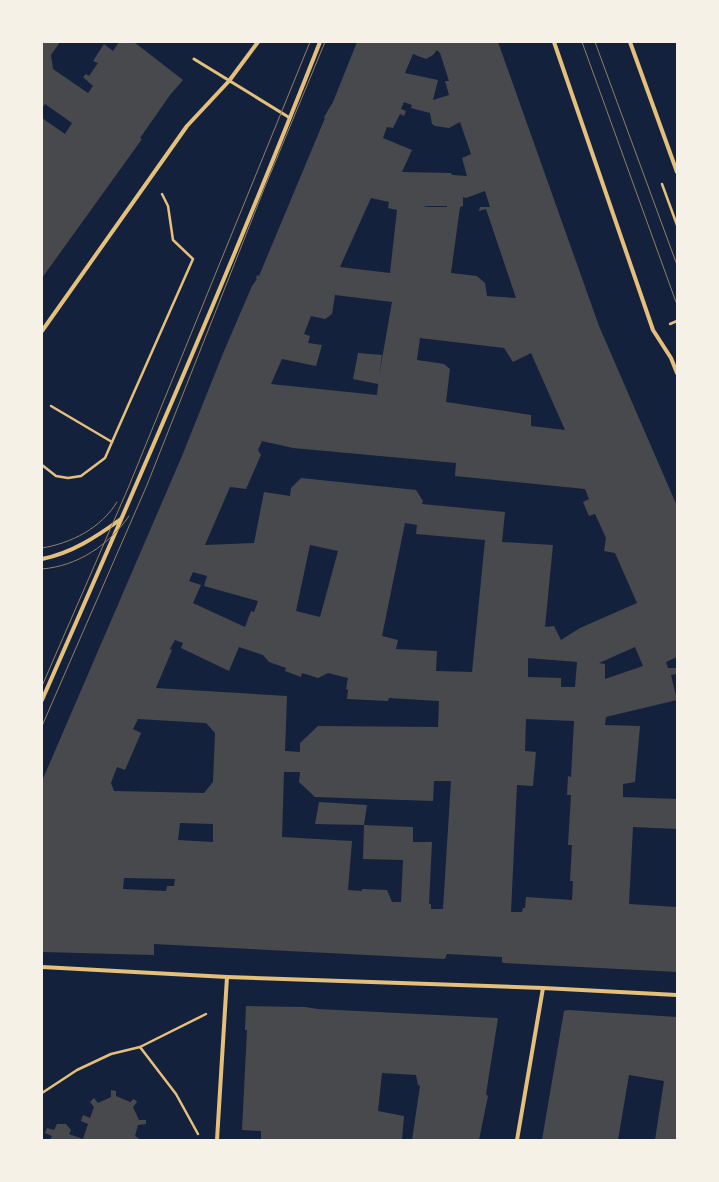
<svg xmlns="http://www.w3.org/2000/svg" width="719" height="1182" viewBox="0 0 719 1182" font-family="'Nunito Sans',sans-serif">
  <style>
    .building { fill: #48494c; fill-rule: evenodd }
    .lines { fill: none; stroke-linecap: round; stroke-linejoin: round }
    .path { stroke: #e5c07b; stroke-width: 2.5 }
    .service { stroke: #e5c07b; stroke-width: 3 }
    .minor { stroke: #e5c07b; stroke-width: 4 }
    .tram { stroke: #918062; stroke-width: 1 }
  </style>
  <rect width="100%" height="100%" fill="#14213d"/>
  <!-- building -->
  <g class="building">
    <path d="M 42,42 L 60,42 L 51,55 L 53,69 L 88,93 L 93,86 L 83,77 L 86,74 L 89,76 L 98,63 L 93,61 L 104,44 L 113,51 L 119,42 L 134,42 L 183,80 L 170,95 L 140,138 L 142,139 L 42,278 L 42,118 L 65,134 L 72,123 L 45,104 L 42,108 Z"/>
    <path d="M 357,42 L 498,42 L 599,326 L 677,506 L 677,657 L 666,662 L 668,668 L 677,668 L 677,674 L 671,675 L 677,700 L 606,717 L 605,725 L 640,726 L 635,782 L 623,784 L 623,797 L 677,799 L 677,829 L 633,827 L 629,904 L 677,907 L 677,972 L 504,963 L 502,962 L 502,957 L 447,954 L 445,959 L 154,944 L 154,955 L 42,952 L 42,781 L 182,456 L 224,351 L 252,286 L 257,279 L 256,279 L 257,275 L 259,276 L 325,118 L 324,117 L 333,102 ZM 437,50 L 440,53 L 449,81 L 445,81 L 449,95 L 433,100 L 438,80 L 405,73 L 413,54 L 426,59 L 433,55 ZM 404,102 L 412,105 L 411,108 L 430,113 L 432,124 L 435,126 L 449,128 L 460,122 L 471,154 L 462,158 L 467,176 L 452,175 L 451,173 L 402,172 L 412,150 L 383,138 L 387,127 L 393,128 L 400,114 L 404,116 L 406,111 L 401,109 ZM 485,191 L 490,207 L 480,207 L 479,211 L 486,209 L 516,298 L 487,296 L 485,283 L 477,276 L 451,273 L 460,207 L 463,206 L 463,197 L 466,198 ZM 371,198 L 389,202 L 388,208 L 397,210 L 390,273 L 340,267 ZM 423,206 L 447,206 L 447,207 L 427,207 ZM 335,295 L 392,302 L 379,376 L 382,355 L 358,353 L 353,379 L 378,384 L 377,395 L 271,384 L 282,359 L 316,366 L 322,345 L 308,343 L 310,336 L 304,334 L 311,316 L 325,319 L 332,314 ZM 420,338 L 504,348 L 513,362 L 531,353 L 565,430 L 531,426 L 531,415 L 446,402 L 450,369 L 444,364 L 417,360 ZM 262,441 L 293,448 L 456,463 L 455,476 L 585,489 L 589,499 L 583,502 L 589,516 L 595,514 L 606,538 L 604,551 L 615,553 L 637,603 L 580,628 L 561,640 L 554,626 L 545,627 L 553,545 L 502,542 L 505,512 L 422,504 L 423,501 L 416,490 L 301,478 L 291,488 L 290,496 L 264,492 L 254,543 L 205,545 L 230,487 L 246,489 L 261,455 L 258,450 ZM 405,523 L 417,525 L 416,534 L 485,540 L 472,672 L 436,671 L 437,651 L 396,649 L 398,640 L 382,636 ZM 310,545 L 338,551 L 320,617 L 296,611 ZM 193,572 L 207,576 L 204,586 L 258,601 L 254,612 L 251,611 L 245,627 L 193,603 L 201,585 L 189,581 ZM 175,640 L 183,643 L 181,648 L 229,671 L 239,647 L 263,655 L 269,662 L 286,668 L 285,671 L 301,677 L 302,673 L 318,678 L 328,673 L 348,678 L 346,689 L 348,690 L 347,699 L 388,701 L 389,698 L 439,701 L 438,727 L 318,726 L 300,743 L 300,752 L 285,751 L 287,696 L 156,688 L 172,650 L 170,649 ZM 635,647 L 643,666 L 605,679 L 605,664 L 599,663 ZM 528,658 L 577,662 L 575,687 L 561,687 L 561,678 L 528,677 ZM 138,719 L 206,723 L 215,733 L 213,782 L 204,793 L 114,791 L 111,783 L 117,767 L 125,770 L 141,733 L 133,729 ZM 526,719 L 574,721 L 571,777 L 568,776 L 567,795 L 571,795 L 568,845 L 572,845 L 570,881 L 573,881 L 572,900 L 526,897 L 525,908 L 523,908 L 522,912 L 511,912 L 517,785 L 533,786 L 536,752 L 525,751 ZM 284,772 L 300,772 L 299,782 L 315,797 L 433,801 L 434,781 L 451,781 L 443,909 L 431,909 L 431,904 L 429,904 L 432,842 L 413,842 L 413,827 L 364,825 L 363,859 L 403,860 L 401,902 L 392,902 L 387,890 L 362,889 L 362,891 L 348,890 L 352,841 L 282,837 ZM 180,823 L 213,824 L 213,842 L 178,840 ZM 124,878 L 175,879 L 174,886 L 167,886 L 166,891 L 123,889 Z"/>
    <path d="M 319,802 L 367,805 L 364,825 L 315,824 Z"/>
    <path d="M 246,1006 L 305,1007 L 318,1009 L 498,1018 L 486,1094 L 488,1096 L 479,1140 L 412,1140 L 420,1086 L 418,1085 L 416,1075 L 382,1073 L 378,1111 L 404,1116 L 402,1140 L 261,1140 L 261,1131 L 242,1130 L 247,1030 L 245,1030 Z"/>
    <path d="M 568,1010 L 677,1017 L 677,1140 L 655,1140 L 664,1081 L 629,1075 L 618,1140 L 542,1140 L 564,1011 Z"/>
    <path d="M 111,1090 L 116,1091 L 116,1096 L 130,1102 L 134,1099 L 137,1102 L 133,1107 L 139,1120 L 146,1120 L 146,1124 L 138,1125 L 135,1136 L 141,1140 L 50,1140 L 52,1136 L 45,1133 L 47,1128 L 54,1130 L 57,1124 L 66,1124 L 71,1130 L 69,1134 L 83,1139 L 88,1124 L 81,1121 L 83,1115 L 90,1118 L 94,1107 L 90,1102 L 94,1098 L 98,1103 L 111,1097 Z"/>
  </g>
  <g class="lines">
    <!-- path -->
    <g class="path">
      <path d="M 662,184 L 677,225"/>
      <path d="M 670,324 L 677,321"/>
      <path d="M 51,406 L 112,442"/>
      <path d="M 42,465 L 56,476 L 68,478 L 81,476 L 105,458 L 112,442 L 193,259 L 173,240 L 168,206 L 162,194"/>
      <path d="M 140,1047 L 176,1094 L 198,1134"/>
      <path d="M 42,1093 L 77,1070 L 111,1054 L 140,1047 L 206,1014"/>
    </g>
    <!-- service -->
    <path class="service" d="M 194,59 L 290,118"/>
    <!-- minor -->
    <g class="minor">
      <path d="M 554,42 L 653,330 L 671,358 L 677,373"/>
      <path d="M 630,42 L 677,172"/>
      <path d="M 42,331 L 187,126 L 229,81 L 258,42"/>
      <path d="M 42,559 C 72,553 96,537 121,519"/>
      <path d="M 42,700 C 138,482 233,264 320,42"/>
      <path d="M 42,967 L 227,977 L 543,988 L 677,995"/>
      <path d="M 217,1140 L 227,977"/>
      <path d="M 517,1140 L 543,988"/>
    </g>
    <!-- tram -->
    <g class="tram">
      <path d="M 582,42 L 676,302"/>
      <path d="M 595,42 L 677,265"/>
      <path d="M 42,548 C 72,543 101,528 117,502"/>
      <path d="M 42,569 C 78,566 109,545 129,516"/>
      <path d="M 42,686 L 129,486 L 310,42"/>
      <path d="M 42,726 L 147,485 L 264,189 L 325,42"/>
    </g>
  </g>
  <!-- border -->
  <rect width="719" height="1182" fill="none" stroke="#f6f1e7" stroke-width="86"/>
</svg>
